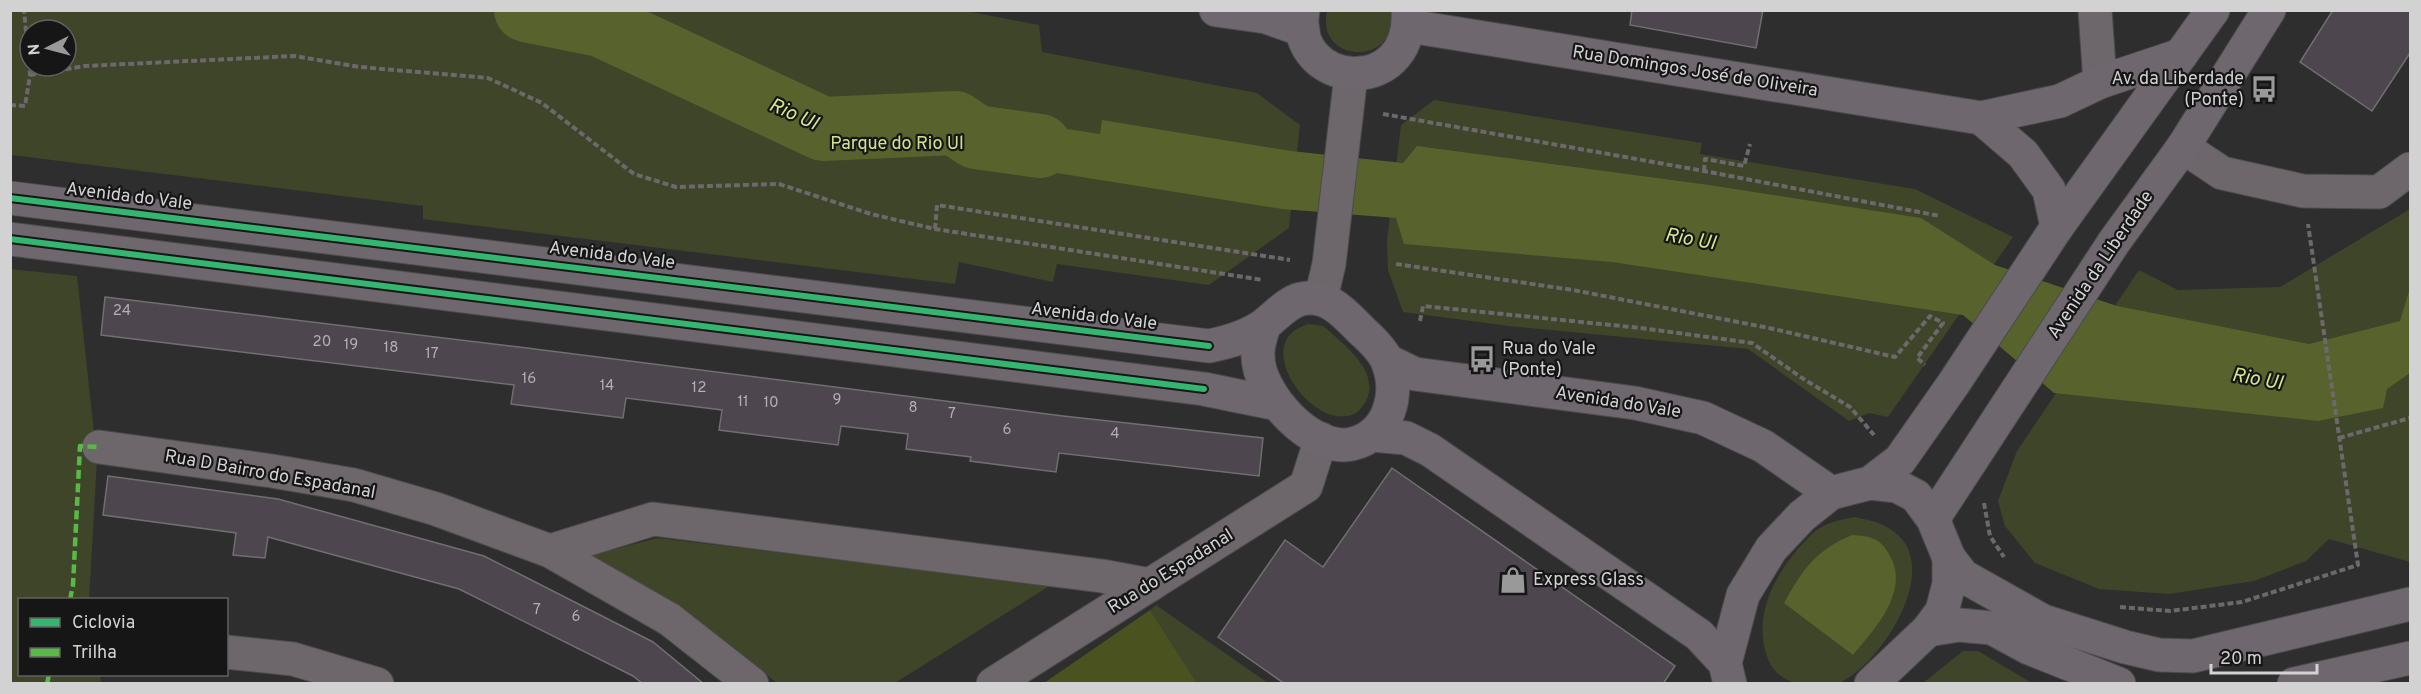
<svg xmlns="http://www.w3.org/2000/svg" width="2421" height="694" viewBox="0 0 2421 694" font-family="Overpass,sans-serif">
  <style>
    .green { fill: #3e4528; fill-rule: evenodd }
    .forest { fill: #4a5320 }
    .water { fill: #57622d }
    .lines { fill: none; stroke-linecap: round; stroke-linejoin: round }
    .river { stroke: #57622d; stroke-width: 64 }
    .building { fill: #4e464e; stroke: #706f70; stroke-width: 1.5 }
    .minor-casing { stroke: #4c4c4c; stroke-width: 35 }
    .major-casing { stroke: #4c4c4c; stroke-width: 35 }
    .path { stroke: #6c686b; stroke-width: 4; stroke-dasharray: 6 3; stroke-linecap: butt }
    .minor { stroke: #6d676c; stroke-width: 33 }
    .major { stroke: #6e676e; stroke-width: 33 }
    .quiet { stroke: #58b947; stroke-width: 4.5; stroke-dasharray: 9 4.5; stroke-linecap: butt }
    .cycleway-casing { stroke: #161616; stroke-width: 10 }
    .cycleway { stroke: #33b770; stroke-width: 6 }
    .labels { text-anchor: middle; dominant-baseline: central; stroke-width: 4.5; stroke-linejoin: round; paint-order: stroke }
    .number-label { font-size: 15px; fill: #b2afb2 }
    .street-label { font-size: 18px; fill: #d3d2d3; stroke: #161616 }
    .poi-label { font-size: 18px; fill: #d3d2d3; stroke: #161616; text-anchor: start }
    .park-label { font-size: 18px; fill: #d0e38c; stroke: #161616 }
    .water-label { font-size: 20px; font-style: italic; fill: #d5e891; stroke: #161616 }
  </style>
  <rect width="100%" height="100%" fill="#2e2e2e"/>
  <!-- green -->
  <g class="green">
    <path d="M 11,10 L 966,11 L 1039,25 L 1042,52 L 1257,93 L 1300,125 L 1289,228 L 1209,285 L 1057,264 L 1053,282 L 959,262 L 955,284 L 423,219 L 423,206 L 11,155 ZM 30,30 L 66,30 L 66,66 L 30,66 Z"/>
    <path d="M 1390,10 C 1402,66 1315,66 1327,11 Z"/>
    <path d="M 1434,100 L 1702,143 L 1700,154 L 1915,189 L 2013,237 L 1888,417 L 1869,413 L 1849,421 L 1748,349 L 1509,326 L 1403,312 L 1388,270 L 1387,241 L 1401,125 Z"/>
    <path d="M 2410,209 L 2410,562 L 2329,539 L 2306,561 L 2254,581 L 2169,594 L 2099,589 L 2035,563 L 2005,526 L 1998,501 L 2017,451 L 2139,270 L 2178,290 L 2280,287 Z"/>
    <path d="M 10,269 L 77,276 L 97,460 L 89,599 L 20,600 L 20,674 L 100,675 L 101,683 L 11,683 Z"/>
    <path d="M 1309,324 C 1313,325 1319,325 1323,326 C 1328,329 1333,335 1337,338 C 1354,353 1377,375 1367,399 C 1365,404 1360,410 1356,413 C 1316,436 1245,341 1309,324 Z"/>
    <path d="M 1854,517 C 1870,520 1886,523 1899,536 C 1938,574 1882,661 1843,681 C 1832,686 1810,685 1798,683 C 1785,682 1772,671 1768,659 C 1750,613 1779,566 1812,534 C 1823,523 1839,520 1854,517 Z"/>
    <path d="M 658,538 L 1051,585 L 895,683 L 777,683 L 682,609 L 588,556 Z"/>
    <path d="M 1156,605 L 1268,683 L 1197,683 L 1150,610 Z"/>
    <path d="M 1963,651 L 1978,651 L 2032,683 L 1923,683 Z"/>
  </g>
  <!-- forest -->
  <path class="forest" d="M 1150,610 L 1197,683 L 1044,683 Z"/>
  <!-- water -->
  <g class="water">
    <path d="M 957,112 L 1100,134 L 1102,120 L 1291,151 L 1403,163 L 1417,146 L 1709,185 L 1921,218 L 1995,265 L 2117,306 L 2309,344 L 2400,321 L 2410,288 L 2410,373 L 2387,389 L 2383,408 L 2318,421 L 2054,393 L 1963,315 L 1612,262 L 1404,244 L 1396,218 L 1282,209 L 950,156 Z"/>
    <path d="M 1852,535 C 1870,536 1881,538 1890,556 C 1910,591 1875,629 1853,655 L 1784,603 C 1803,569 1815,551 1852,535 Z"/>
  </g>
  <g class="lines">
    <!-- river -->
    <path class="river" d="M 526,10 L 601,25 L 823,129 L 955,123 L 976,137 L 1040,146"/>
  </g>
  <!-- building -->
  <g class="building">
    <path d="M 1632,10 L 1763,10 L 1756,48 L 1630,25 Z"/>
    <path d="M 2333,10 L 2410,10 L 2410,53 L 2372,111 L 2300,62 Z"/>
    <path d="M 105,297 L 519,347 L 1063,416 L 1263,438 L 1259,476 L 1059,453 L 1056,472 L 970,461 L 971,457 L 906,449 L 908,434 L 841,426 L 838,445 L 719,430 L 722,410 L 626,398 L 623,418 L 511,404 L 514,385 L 101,335 Z"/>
    <path d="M 1392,468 L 1675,666 L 1663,684 L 1285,684 L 1218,637 L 1285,540 L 1323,567 Z"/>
    <path d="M 108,476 L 278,499 L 484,556 L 653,642 L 704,684 L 643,684 L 633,676 L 459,589 L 268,537 L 265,558 L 233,555 L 236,533 L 103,515 Z"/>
  </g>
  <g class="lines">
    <defs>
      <g id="minor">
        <path d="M 2095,10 L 2100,82"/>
        <path d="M 2183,147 L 2222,173 L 2303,191 L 2379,192 L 2410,169"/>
        <path d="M 1321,298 L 1329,264 L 1351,75"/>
        <path d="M 99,447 L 272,471 L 354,485 L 436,509 L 550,551 L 669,619 L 752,684"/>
        <path d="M 550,551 L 653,519 L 1102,576 L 1150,585"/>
        <path d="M 226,652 L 293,659 L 377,684"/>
        <path d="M 993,684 L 1306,486 L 1321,439"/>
      </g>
      <g id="major">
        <path d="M 1216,10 L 1266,17 L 1303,30"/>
        <path d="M 1303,10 C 1289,89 1414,100 1408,10"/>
        <path d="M 1409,26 L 1981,118 L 2060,101 L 2100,82 L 2181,55"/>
        <path d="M 1981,118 L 2023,154 L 2049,190 L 2057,227"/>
        <path d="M 10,198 L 1209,346 C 1229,342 1247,337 1264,325 C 1276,316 1286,303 1301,299 C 1328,293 1345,314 1362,331 C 1371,339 1384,352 1388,363 C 1400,395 1389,435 1352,444 C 1312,453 1258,394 1258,356 C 1257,346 1262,334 1264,325"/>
        <path d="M 10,239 L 1204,389 L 1277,404"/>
        <path d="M 1388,361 L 1415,374 L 1635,403 L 1703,418 L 1763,446 L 1831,493"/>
        <path d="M 1372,435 L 1406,438 L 1430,450 L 1699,635 L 1725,663"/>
        <path d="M 1870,483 L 1897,486 L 1916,496 L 1933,519 L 1949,558 L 1949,584 L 1942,611 L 1928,630 L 1871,684"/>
        <path d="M 1933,519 L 2114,242 L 2183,147 L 2269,10"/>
        <path d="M 1949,558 L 1963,576 L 2043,621 L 2125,647 L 2159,655 L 2193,656 L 2410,604"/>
        <path d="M 1928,630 L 1959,625 L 1992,628 L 2029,648 L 2119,684"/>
        <path d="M 1730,684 L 1725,663 L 1743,595 L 1771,549 L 1802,516 L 1831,493 L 1870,483 L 1900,460 L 1954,383 L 2057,227 L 2213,10"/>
        <path d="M 2294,684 L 2410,658"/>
      </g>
    </defs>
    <!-- minor casing -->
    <use href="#minor" class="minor-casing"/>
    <!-- major casing -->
    <use href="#major" class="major-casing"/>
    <!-- path -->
    <g class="path">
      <path d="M 30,75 L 85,66 L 294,56 L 360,67 L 488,78 L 542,103 L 634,174 L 676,187 L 779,184 L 871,214 L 935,229 L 1263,280"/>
      <path d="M 10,105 L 25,106 L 30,75 L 24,10"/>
      <path d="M 1383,114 L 1704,171 L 1940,216"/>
      <path d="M 1704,171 L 1705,159 L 1744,166 L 1750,144"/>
      <path d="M 935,229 L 937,205 L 1290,260"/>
      <path d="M 1396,264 L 1573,290 L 1769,328 L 1895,357 L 1930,316 L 1943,323 L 1917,358 L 1925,365"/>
      <path d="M 1420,321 L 1423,306 L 1641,328 L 1752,343 L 1805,380 L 1850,407 L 1874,435"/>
      <path d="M 2339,438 L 2410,418"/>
      <path d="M 1984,503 L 1990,536 L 2004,557"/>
      <path d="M 2120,607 L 2170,611 L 2242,602 L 2358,565 L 2308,224"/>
    </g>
    <!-- minor -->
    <use href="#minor" class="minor"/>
    <!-- major -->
    <use href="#major" class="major"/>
    <!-- quiet -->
    <g class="quiet">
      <path d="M 70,600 L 73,585 L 80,446 L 99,447"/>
      <path d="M 47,684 L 49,674"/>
    </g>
    <defs>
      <g id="cycleway">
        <path d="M 10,198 L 1209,346"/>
        <path d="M 10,239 L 1204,389"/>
      </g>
    </defs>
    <!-- cycleway casing -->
    <use href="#cycleway" class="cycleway-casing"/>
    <!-- cycleway -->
    <use href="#cycleway" class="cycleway"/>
  </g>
  <!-- icons -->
  <defs>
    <symbol id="bus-bare" viewBox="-9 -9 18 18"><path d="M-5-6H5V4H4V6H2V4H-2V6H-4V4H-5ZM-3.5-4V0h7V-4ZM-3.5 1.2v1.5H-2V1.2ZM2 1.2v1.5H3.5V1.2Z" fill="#999" stroke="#161616" stroke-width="2.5" paint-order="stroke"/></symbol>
    <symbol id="shop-bare" viewBox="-9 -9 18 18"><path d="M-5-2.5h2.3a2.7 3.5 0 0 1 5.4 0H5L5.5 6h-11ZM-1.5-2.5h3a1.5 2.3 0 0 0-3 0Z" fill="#999" stroke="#161616" stroke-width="2.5" paint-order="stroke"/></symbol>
  </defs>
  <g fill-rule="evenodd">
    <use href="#bus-bare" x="2245" y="70" width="38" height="38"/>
    <use href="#bus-bare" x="1463" y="340" width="38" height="38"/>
    <use href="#shop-bare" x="1494" y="561" width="38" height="38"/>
  </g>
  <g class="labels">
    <!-- number labels -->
    <g class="number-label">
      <text x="122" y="311">24</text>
      <text x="322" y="342">20</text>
      <text x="351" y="345">19</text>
      <text x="391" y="348">18</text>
      <text x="432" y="354">17</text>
      <text x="529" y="379">16</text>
      <text x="607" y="386">14</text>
      <text x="699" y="388">12</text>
      <text x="837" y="400">9</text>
      <text x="743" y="402">11</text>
      <text x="771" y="403">10</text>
      <text x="913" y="408">8</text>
      <text x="952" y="414">7</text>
      <text x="1007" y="430">6</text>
      <text x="1115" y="434">4</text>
      <text x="537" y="610">7</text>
      <text x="576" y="617">6</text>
    </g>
    <!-- street labels -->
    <g class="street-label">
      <text transform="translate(1695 72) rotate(9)">Rua Domingos José de Oliveira</text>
      <text transform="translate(129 197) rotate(7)">Avenida do Vale</text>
      <text transform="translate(612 256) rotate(7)">Avenida do Vale</text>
      <text transform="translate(2101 265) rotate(-56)">Avenida da Liberdade</text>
      <text transform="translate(1094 317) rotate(7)">Avenida do Vale</text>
      <text transform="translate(1618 403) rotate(9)">Avenida do Vale</text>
      <text transform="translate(270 475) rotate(10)">Rua D Bairro do Espadanal</text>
      <text transform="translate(1171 572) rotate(-32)">Rua do Espadanal</text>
    </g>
    <!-- poi labels -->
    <g class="poi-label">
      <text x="2244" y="79" text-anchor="end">Av. da Liberdade<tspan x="2244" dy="21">(Ponte)</tspan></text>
      <text x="1502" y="349">Rua do Vale<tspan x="1502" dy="21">(Ponte)</tspan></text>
      <text x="1533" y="580">Express Glass</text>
    </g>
    <!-- park labels -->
    <g class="park-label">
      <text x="897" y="144">Parque do Rio Ul</text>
    </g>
    <!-- water labels -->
    <g class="water-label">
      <text transform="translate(793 115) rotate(24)">Rio Ul</text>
      <text transform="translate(1690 240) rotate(10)">Rio Ul</text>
      <text transform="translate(2257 380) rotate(10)">Rio Ul</text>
    </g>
  </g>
  <!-- border -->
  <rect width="2421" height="694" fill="none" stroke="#d3d2d3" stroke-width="24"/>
  <!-- legend -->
  <rect x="18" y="598" width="210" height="78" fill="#161616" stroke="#626162" stroke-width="1.5"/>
  <rect x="30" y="618" width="30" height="9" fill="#33b770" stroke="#626162" stroke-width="1.5"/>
  <text x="72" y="628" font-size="18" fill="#d3d2d3">Ciclovia</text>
  <rect x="30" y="648" width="30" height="9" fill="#58b947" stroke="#626162" stroke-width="1.5"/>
  <text x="72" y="658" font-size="18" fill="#d3d2d3">Trilha</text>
  <!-- north arrow -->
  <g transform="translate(48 48) rotate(264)"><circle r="28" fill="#161616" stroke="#626162" stroke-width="1.5"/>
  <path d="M0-4.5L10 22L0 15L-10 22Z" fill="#999999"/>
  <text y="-9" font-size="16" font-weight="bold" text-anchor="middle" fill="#d3d2d3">N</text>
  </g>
  <!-- scale -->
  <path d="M2211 664v9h106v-9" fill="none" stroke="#d3d2d3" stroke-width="3"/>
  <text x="2220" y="664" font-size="18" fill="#d3d2d3" stroke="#161616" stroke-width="4.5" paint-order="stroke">20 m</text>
</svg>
